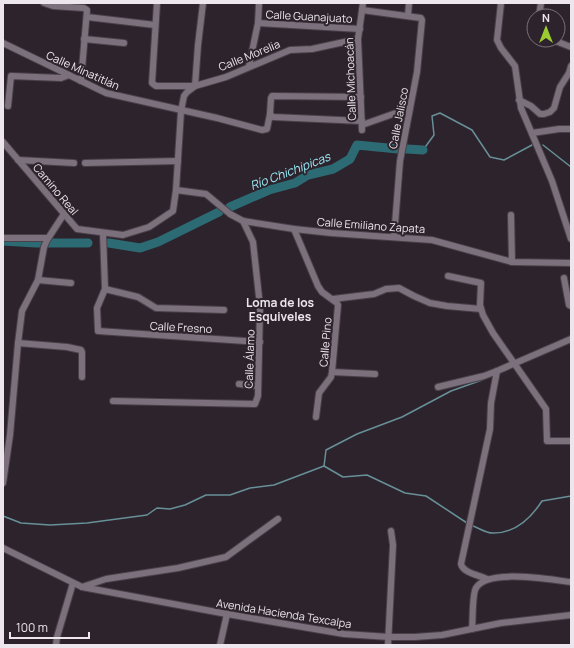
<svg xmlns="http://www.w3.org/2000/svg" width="574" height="648" viewBox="0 0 574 648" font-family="Manrope,sans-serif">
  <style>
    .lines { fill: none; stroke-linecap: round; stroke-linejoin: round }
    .stream { stroke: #679098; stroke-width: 1.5 }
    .river { stroke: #2d6b74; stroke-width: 9 }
    .minor-casing { stroke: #494049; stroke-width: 8 }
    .minor { stroke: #7b707b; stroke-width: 6 }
    .labels { text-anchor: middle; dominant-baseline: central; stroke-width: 4; stroke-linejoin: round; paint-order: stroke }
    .street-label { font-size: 11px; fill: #ede6ec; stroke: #2d232c }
    .water-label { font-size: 12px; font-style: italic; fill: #9aedfa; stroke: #2d232c }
    .neighbourhood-label { font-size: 12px; font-weight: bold; fill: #ede6ec; stroke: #2d232c }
  </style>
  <rect width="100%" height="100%" fill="#2d232c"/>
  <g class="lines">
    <!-- stream -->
    <g class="stream">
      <path d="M 543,145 L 571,167"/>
      <path d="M 423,150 L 434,135 L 432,116 L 440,113 L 472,130 L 490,157 L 504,160 L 532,145"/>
      <path d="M 324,466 L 326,450 L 357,434 L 402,417 L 451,391 L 482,380"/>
      <path d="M 324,466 L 343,477 L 367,475 L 405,493 L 426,496 L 467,523"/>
      <path d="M 3,516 L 21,523 L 50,525 L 87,523 L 147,515 L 157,508 L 170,509 L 185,505 L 206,495 L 230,495 L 250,488 L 274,485 L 324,466"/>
      <path d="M 473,526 C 479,528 487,534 494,533 C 515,533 531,518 542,501 L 571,496"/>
    </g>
    <!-- river -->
    <g class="river">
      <path d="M 407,149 L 423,150"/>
      <path d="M 230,207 L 269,190 L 295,183 L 308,175 L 333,169 L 350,159 L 357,145 L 398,149"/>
      <path d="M 3,241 L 36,243 L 88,243"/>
      <path d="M 109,243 L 140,248 L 158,242 L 219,212"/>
    </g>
    <defs>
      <g id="minor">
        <path d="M 44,3 L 53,6 L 84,8 L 87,10 L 81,81"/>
        <path d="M 157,3 L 152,83 L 156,86 L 195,86 L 226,77 L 290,50 L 312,49 L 358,39"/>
        <path d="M 501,3 L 497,40 L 501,48 L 515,66 L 521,108 L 552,181 L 571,239"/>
        <path d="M 362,10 L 421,18 L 422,20 L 417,72 L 400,161 L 394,237"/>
        <path d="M 408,15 L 409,3"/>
        <path d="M 539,16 L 541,3"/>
        <path d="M 87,17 L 155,25"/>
        <path d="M 258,23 L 360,29"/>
        <path d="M 84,39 L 124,43"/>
        <path d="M 553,40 L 571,47"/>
        <path d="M 3,43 L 106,93 L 217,118 L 262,130 L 267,129 L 270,114 L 271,98 L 272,96 L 361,97"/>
        <path d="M 249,66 L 258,23 L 259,3"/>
        <path d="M 519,100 L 531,106 L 540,114 L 544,114 L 550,112 L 554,108 L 560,87 L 569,73 L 571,66"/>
        <path d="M 8,106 L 11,76 L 61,78 L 69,75"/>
        <path d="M 270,114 L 273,117 L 362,121"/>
        <path d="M 362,125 L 410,108"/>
        <path d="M 362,130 L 358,39 L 363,3"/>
        <path d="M 532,133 L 559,129 L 571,129"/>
        <path d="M 3,142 L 77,229 L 123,235 L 149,227 L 173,211 L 176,190 L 181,111 L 184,96 L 187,92 L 195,86 L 198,45 L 203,3"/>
        <path d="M 18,160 L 74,163"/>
        <path d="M 85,163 L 178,161"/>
        <path d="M 176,190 L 206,194 L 230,214 L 243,221 L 294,229 L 331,233 L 432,240 L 512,262 L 571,263"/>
        <path d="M 511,215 L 512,262"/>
        <path d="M 294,229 L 318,286 L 322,292 L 337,303 L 338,305 L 332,372 L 331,377 L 319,393 L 316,417"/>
        <path d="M 103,233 L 105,289 L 97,308 L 98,331 L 260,342"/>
        <path d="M 3,238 L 48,238"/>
        <path d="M 448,276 L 481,283 L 480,305 L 483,315 L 493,333 L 546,409 L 547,441 L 571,441"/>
        <path d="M 564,278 L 569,305 L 571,306"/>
        <path d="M 38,280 L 71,283"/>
        <path d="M 105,289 L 138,297 L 156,308 L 224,310"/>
        <path d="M 333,299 L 374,294 L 386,289 L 399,288 L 414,296 L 430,303 L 447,306 L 481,309"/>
        <path d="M 18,343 L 67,347 L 81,350 L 82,352 L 82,377"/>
        <path d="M 497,371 L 571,339"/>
        <path d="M 332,372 L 375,374"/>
        <path d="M 239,384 L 258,386"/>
        <path d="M 438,387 L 484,376 L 497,371 L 491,403 L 490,429 L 461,564 C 463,573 479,575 487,579"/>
        <path d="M 113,401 L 255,404 L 258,396 L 260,306 L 253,242 L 243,221"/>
        <path d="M 3,483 L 10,435 L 18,343 L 22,311 L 38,280 L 44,247 L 47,240 L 64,214"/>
        <path d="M 3,548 L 82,587 L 227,614 L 344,634 L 389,637 L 415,637 L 442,635 L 501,623 L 571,615"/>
        <path d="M 82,587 L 106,579 L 178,568 L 226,557 L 278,519"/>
        <path d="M 472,629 C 473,620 472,594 476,588 C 487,568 551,580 571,582"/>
        <path d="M 56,645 L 57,637 L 73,583"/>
        <path d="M 220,645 L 227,614"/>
        <path d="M 388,645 L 393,545 L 391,531"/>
      </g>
    </defs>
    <!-- minor casing -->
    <use href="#minor" class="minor-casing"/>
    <!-- minor -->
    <use href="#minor" class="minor"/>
  </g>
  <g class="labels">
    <!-- street labels -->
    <g class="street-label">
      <text transform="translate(309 16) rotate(3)">Calle Guanajuato</text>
      <text transform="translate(249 55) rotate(-22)">Calle Morelia</text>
      <text transform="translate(83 70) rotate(24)">Calle Minatitlán</text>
      <text transform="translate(350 79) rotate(-92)">Calle Michoacán</text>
      <text transform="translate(398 118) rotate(-79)">Calle Jalisco</text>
      <text transform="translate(56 189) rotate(50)">Camino Real</text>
      <text transform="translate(371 225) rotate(4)">Calle Emiliano Zapata</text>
      <text transform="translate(181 327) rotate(3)">Calle Fresno</text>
      <text transform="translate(325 342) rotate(-85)">Calle Pino</text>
      <text transform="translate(249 359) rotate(-88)">Calle Álamo</text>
      <text transform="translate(284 613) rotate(9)">Avenida Hacienda Texcalpa</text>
    </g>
    <!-- water labels -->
    <g class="water-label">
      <text transform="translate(290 171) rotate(-21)">Río Chichipicas</text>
    </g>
    <!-- neighbourhood labels -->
    <g class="neighbourhood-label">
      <text x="280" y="302">Loma de los<tspan x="280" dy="14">Esquiveles</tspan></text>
    </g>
  </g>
  <!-- border -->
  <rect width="574" height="648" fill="none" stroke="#ede6ec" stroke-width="8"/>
  <!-- north arrow -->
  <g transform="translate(546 28)"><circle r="19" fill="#2d232c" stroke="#7a7179"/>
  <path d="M0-3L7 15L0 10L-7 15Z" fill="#9cca31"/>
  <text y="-6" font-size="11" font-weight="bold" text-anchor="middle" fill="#ede6ec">N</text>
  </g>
  <!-- scale -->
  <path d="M10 632v6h79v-6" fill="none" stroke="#ede6ec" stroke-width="2"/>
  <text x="16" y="632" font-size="12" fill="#ede6ec" stroke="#2d232c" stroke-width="3" paint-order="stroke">100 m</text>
</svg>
